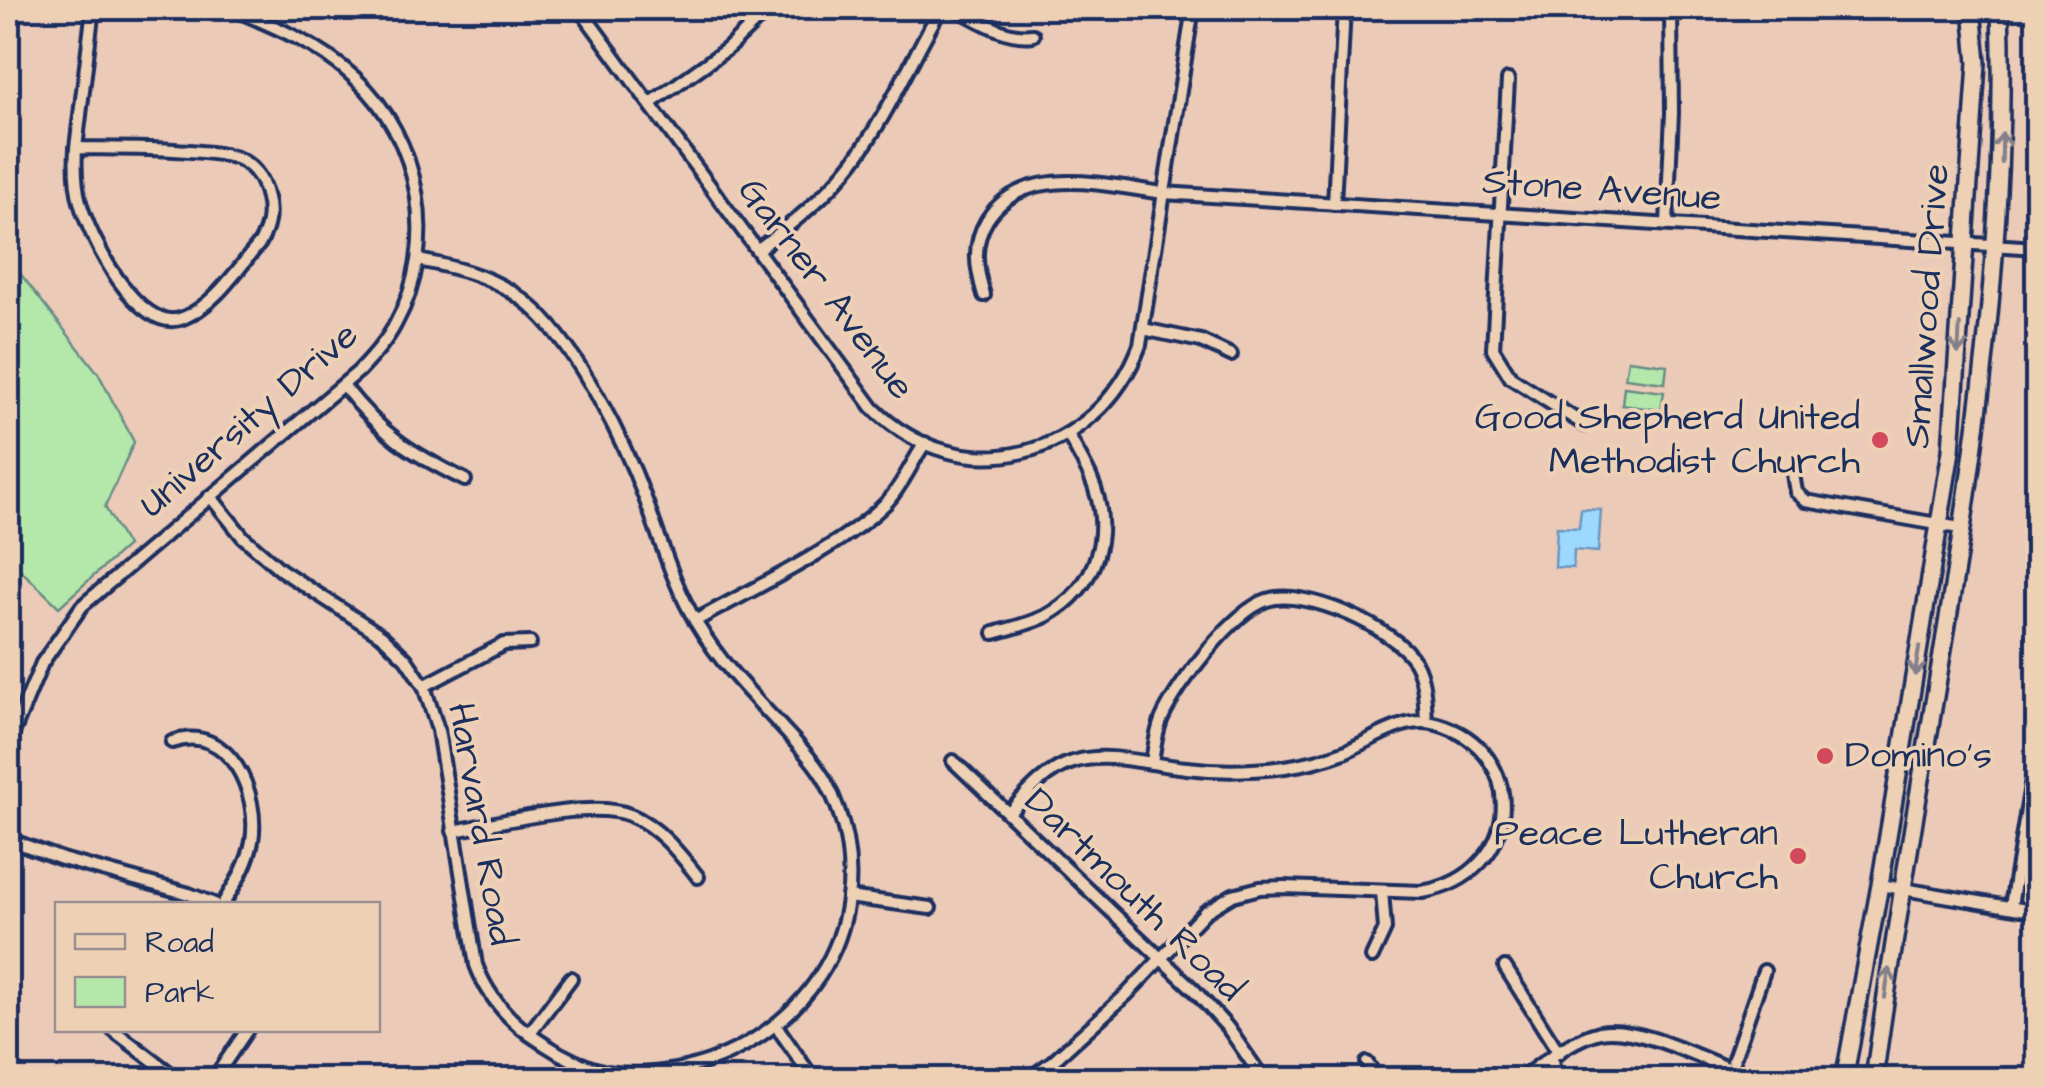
<svg xmlns="http://www.w3.org/2000/svg" width="2045" height="1087" viewBox="0 0 2045 1087" font-family="'Architects Daughter',sans-serif">
  <style>
    .green { fill: #b3e8aa; stroke: #678c84; stroke-width: 2.5 }
    .water { fill: #9dd9fe; stroke: #6995be; stroke-width: 2.5 }
    .lines { fill: none; stroke-linecap: round; stroke-linejoin: round }
    .street-casing { stroke: #1b2f5e; stroke-width: 18 }
    .secondary-casing { stroke: #1b2f5e; stroke-width: 22 }
    .street { stroke: #eed1b5; stroke-width: 10 }
    .secondary { stroke: #eed1b5; stroke-width: 15 }
    .oneway { stroke: #84808a }
    .poi-dot { fill: #d1495b; stroke: #eed1b5; stroke-width: 4 }
    .labels { text-anchor: middle; dominant-baseline: central; stroke-width: 8; stroke-linejoin: round; paint-order: stroke }
    .street-label { font-size: 38px; fill: #1b2f5e; stroke: #eed1b5 }
    .poi-label { font-size: 38px; fill: #1b2f5e; stroke: #eed1b5; text-anchor: end }
  </style>
  <rect width="100%" height="100%" fill="#eccab8"/>
  <filter id="ink" filterUnits="userSpaceOnUse"><feTurbulence type="fractalNoise" baseFrequency=".01" numOctaves="2"/><feDisplacementMap in="SourceGraphic" scale="20" xChannelSelector="R" yChannelSelector="G"/><feConvolveMatrix kernelMatrix="1 2 1 2 8 2 1 2 1" color-interpolation-filters="sRGB"/></filter>
  <g filter="url(#ink)">
    <!-- green -->
    <g class="green">
      <path d="M 8,258 L 98,373 L 134,442 L 105,507 L 127,546 L 59,607 L 8,558 Z"/>
      <path d="M 1628,360 L 1667,365 L 1665,383 L 1625,378 Z"/>
      <path d="M 1624,387 L 1664,392 L 1661,410 L 1622,405 Z"/>
    </g>
    <!-- water -->
    <path class="water" d="M 1581,509 L 1601,510 L 1598,552 L 1574,550 L 1573,568 L 1555,567 L 1557,527 L 1579,528 Z"/>
    <g class="lines">
      <defs>
        <g id="street">
          <path d="M 579,8 L 873,408 C 961,496 1098,458 1140,345 L 1193,8"/>
          <path d="M 955,8 C 979,20 1005,39 1033,35"/>
          <path d="M 1508,80 L 1493,349 L 1511,378 L 1585,425"/>
          <path d="M 651,103 L 727,49 L 770,8"/>
          <path d="M 76,148 C 109,149 217,147 241,160 C 257,169 263,181 267,198 C 271,215 268,228 260,243 C 238,268 215,305 183,318 C 138,336 89,236 80,202 C 75,184 75,166 76,148 Z"/>
          <path d="M 76,148 L 93,8"/>
          <path d="M 1334,204 L 1344,8"/>
          <path d="M 1667,224 L 1672,113 L 1671,8"/>
          <path d="M 757,250 C 792,224 826,197 853,162 C 888,115 912,58 941,8"/>
          <path d="M 984,295 C 976,268 972,245 987,220 C 1023,162 1109,186 1163,193 L 2038,248"/>
          <path d="M 1143,329 L 1201,341 L 1231,355"/>
          <path d="M 343,385 C 382,435 409,452 465,480"/>
          <path d="M 1793,474 L 1796,492 L 1806,501 L 1960,528"/>
          <path d="M 210,496 L 243,537 L 281,570 L 382,636 L 406,659 L 424,686 L 438,730 L 476,965 C 489,1000 513,1025 544,1044 C 562,1056 584,1067 606,1072 C 718,1087 834,1011 848,899 C 853,859 845,818 826,782 C 814,760 795,742 778,723 C 749,692 719,661 697,624 C 673,584 661,541 645,498 C 624,441 579,351 535,310 C 503,279 460,268 418,260"/>
          <path d="M 695,621 C 750,590 844,546 887,502 C 902,486 912,462 925,443"/>
          <path d="M 994,633 C 1011,628 1030,624 1046,616 C 1099,587 1114,530 1090,476 C 1083,461 1075,448 1068,434"/>
          <path d="M 424,686 L 504,644 L 530,643"/>
          <path d="M 172,742 C 229,722 260,793 252,841 C 248,865 235,884 223,904"/>
          <path d="M 8,745 L 42,663 L 82,606 L 359,371 C 373,356 387,341 396,323 C 439,245 421,138 355,78 C 320,45 274,26 230,8"/>
          <path d="M 953,761 L 1194,990 L 1228,1028 L 1264,1080"/>
          <path d="M 1152,763 C 1154,748 1156,732 1162,718 C 1177,685 1232,612 1267,600 C 1305,587 1396,629 1415,662 C 1425,680 1425,702 1426,722"/>
          <path d="M 1009,813 C 1027,793 1046,770 1073,762 C 1108,751 1151,765 1187,768 C 1219,772 1254,771 1285,767 C 1305,764 1326,759 1344,752 C 1373,740 1404,715 1437,724 C 1530,750 1524,875 1422,892 L 1284,887 L 1260,888 L 1233,895 L 1205,912 L 1127,994 L 1052,1062 L 1027,1080"/>
          <path d="M 453,831 C 496,824 592,799 630,815 C 658,826 680,854 698,877"/>
          <path d="M 8,839 L 62,859 L 189,894 L 214,904"/>
          <path d="M 1880,885 L 2038,912"/>
          <path d="M 848,897 L 930,908"/>
          <path d="M 2011,906 L 2038,743"/>
          <path d="M 1372,957 L 1385,929 L 1382,891"/>
          <path d="M 1505,967 L 1559,1053"/>
          <path d="M 777,1027 L 814,1080"/>
          <path d="M 113,1030 L 179,1080"/>
          <path d="M 529,1034 L 571,978"/>
          <path d="M 1552,1057 L 1554,1080"/>
          <path d="M 1052,1062 L 1066,1080"/>
          <path d="M 1367,1063 L 1378,1080"/>
          <path d="M 1730,1070 L 1764,971"/>
          <path d="M 213,1080 L 247,1030"/>
          <path d="M 1519,1080 C 1543,1063 1571,1039 1600,1032 C 1640,1024 1716,1066 1757,1080"/>
        </g>
        <g id="secondary">
          <path d="M 1844,1080 L 1880,885 L 1951,451 L 1977,63 L 1972,8"/>
          <path d="M 1874,1080 C 1921,723 2013,369 2000,8"/>
        </g>
      </defs>
      <!-- street casing -->
      <use href="#street" class="street-casing"/>
      <!-- secondary casing -->
      <use href="#secondary" class="secondary-casing"/>
      <!-- street -->
      <use href="#street" class="street"/>
      <!-- secondary -->
      <use href="#secondary" class="secondary"/>
    </g>
    <!-- one-way arrows -->
    <defs><path id="oneway-shaft" d="M-6 0H5M1.5-3L5.5 0L1.5 3" fill="none" stroke-width="1.6" stroke-linecap="round" stroke-linejoin="round" transform="scale(2.5)"/></defs>
    <g class="oneway">
      <use href="#oneway-shaft" transform="translate(2002 148) rotate(-89)"/>
      <use href="#oneway-shaft" transform="translate(1959 339) rotate(93)"/>
      <use href="#oneway-shaft" transform="translate(1917 661) rotate(99)"/>
      <use href="#oneway-shaft" transform="translate(1887 983) rotate(-82)"/>
    </g>
  </g>
  <!-- markers -->
  <g class="poi-dot">
    <circle cx="1880" cy="440" r="10"/>
    <circle cx="1825" cy="756" r="10"/>
    <circle cx="1798" cy="856" r="10"/>
  </g>
  <g class="labels">
    <!-- street labels -->
    <g class="street-label">
      <text transform="translate(1602 190) rotate(4)">Stone Avenue</text>
      <text transform="translate(826 289) rotate(53)">Garner Avenue</text>
      <text transform="translate(1927 306) rotate(-86)">Smallwood Drive</text>
      <text transform="translate(249 420) rotate(-41)">University Drive</text>
      <text transform="translate(481 824) rotate(80)">Harvard Road</text>
      <text transform="translate(1134 895) rotate(44)">Dartmouth Road</text>
    </g>
    <!-- poi labels -->
    <g class="poi-label">
      <text x="1860" y="418">Good Shepherd United<tspan x="1860" dy="44">Methodist Church</tspan></text>
      <text x="1845" y="756" text-anchor="start">Domino's</text>
      <text x="1778" y="834">Peace Lutheran<tspan x="1778" dy="44">Church</tspan></text>
    </g>
  </g>
  <!-- margin -->
  <rect width="2045" height="1087" fill="none" stroke="#eed1b5" stroke-width="40"/>
  <rect x="20" y="20" width="2005" height="1047" fill="none" stroke="#1b2f5e" stroke-width="4" filter="url(#ink)"/>
  <!-- legend -->
  <rect x="55" y="902" width="325" height="130" fill="#eed1b5" stroke="#9a9092" stroke-width="2.5"/>
  <rect x="75" y="934" width="50" height="15" fill="#eed1b5" stroke="#9a9092" stroke-width="2.5"/>
  <text x="145" y="952" font-size="30" fill="#1b2f5e">Road</text>
  <rect x="75" y="977" width="50" height="30" fill="#b3e8aa" stroke="#9a9092" stroke-width="2.5"/>
  <text x="145" y="1002" font-size="30" fill="#1b2f5e">Park</text>
</svg>
